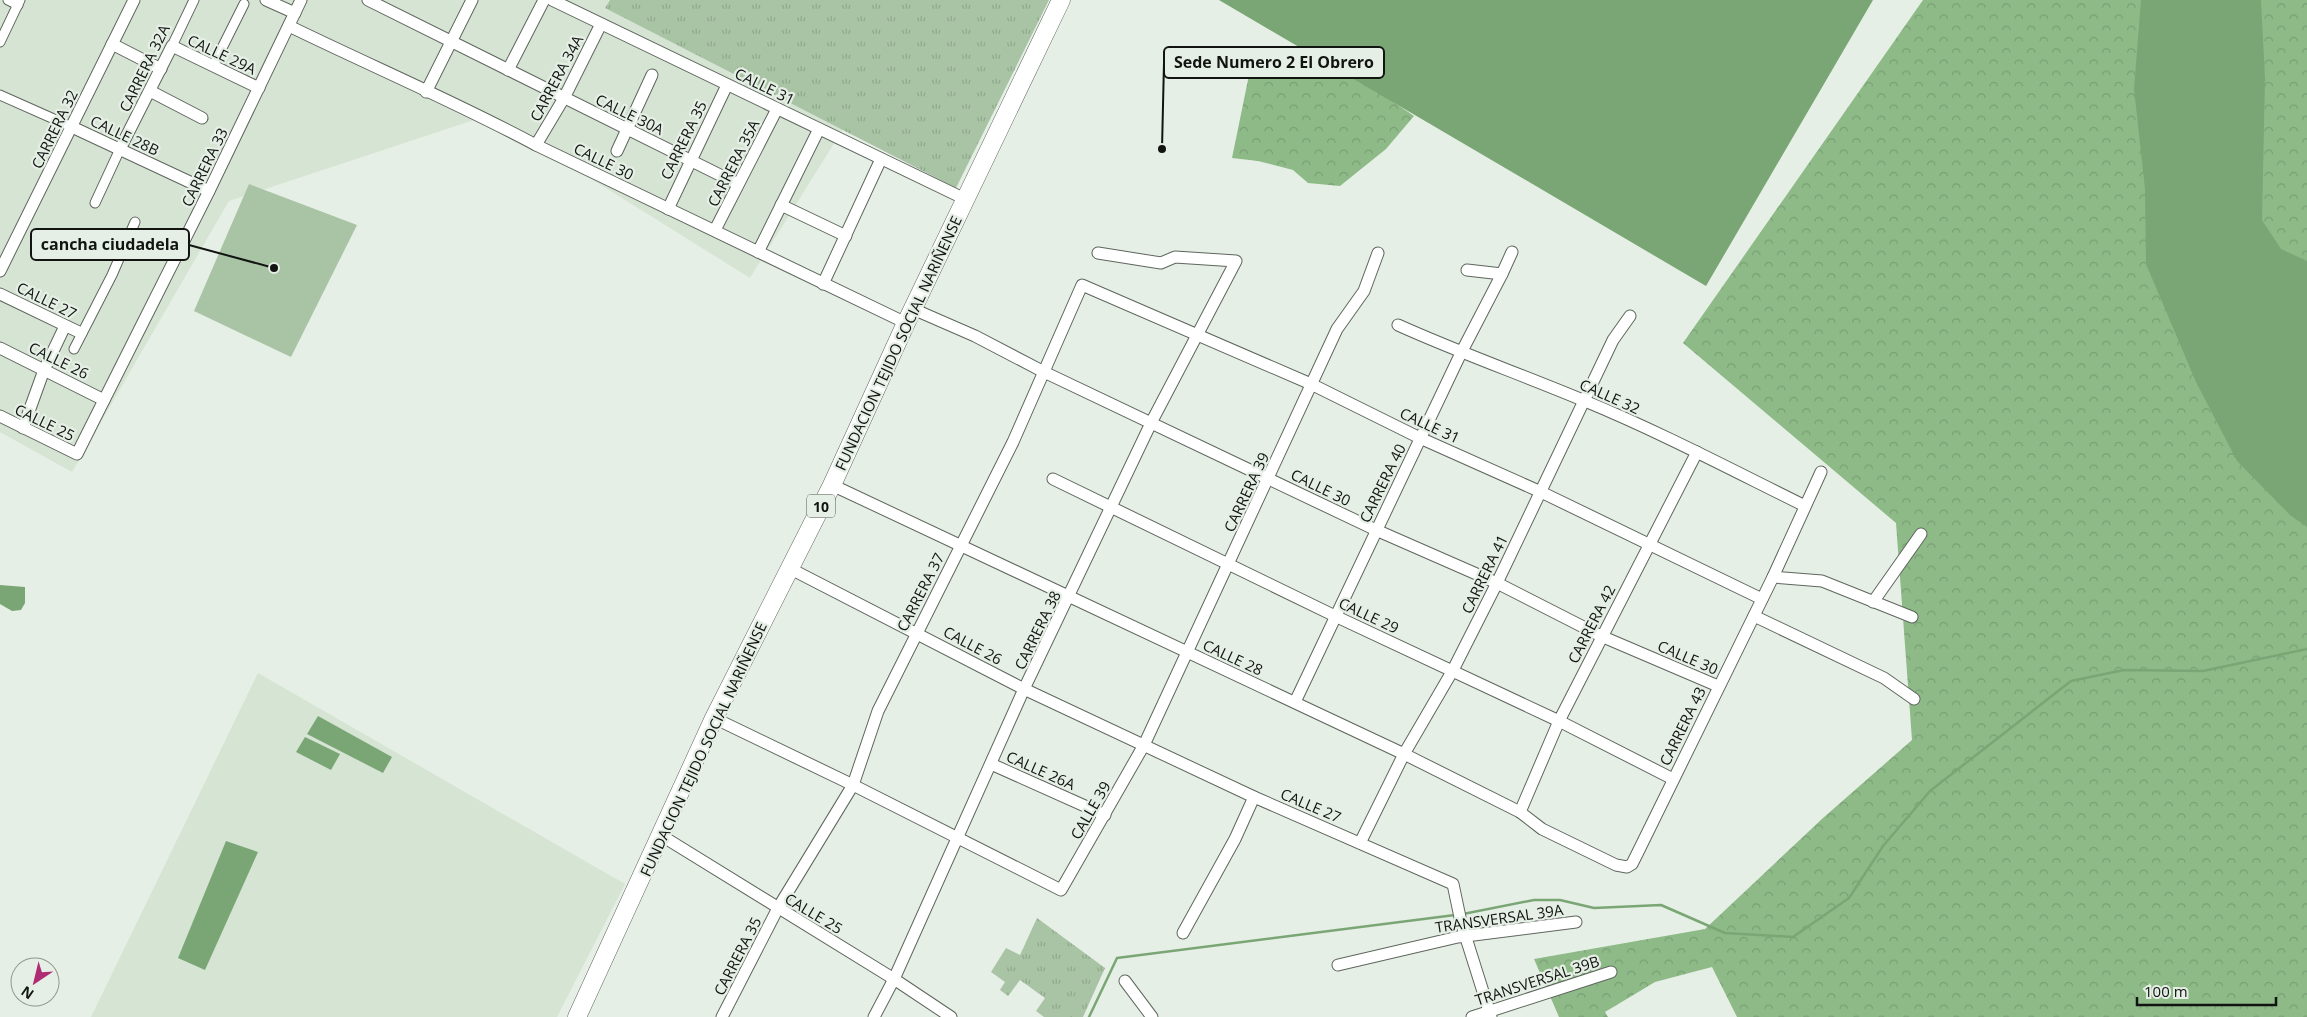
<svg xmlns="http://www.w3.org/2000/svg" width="2307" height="1017" viewBox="0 0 2307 1017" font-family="'Open Sans',sans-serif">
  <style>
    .built { fill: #d6e4d4 }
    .grass { fill: url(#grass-tufts) }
    .forest { fill: url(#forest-crowns) }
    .pitch { fill: #a8c4a4 }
    .water { fill: #7aa675 }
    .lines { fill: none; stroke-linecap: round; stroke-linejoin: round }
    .stream { stroke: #7aa675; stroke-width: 2.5 }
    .pedestrian-casing { stroke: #5e665d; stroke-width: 11 }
    .minor-casing { stroke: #5e665d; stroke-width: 13 }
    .primary-casing { stroke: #5e665d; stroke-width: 19 }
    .pedestrian { stroke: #fff; stroke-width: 9 }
    .minor { stroke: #fff; stroke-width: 11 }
    .primary { stroke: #fff; stroke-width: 18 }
    .labels { text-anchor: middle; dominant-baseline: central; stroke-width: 4.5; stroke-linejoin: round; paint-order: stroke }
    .shield { fill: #e6efe5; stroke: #515651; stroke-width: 1 }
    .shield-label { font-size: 14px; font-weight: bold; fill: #111411 }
    .street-label { font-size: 15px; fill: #111411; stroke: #e6efe5 }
    .leader { fill: none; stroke: #111411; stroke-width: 2 }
    .callout-dot { fill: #111411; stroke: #e6efe5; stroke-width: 2 }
    .callout { fill: #e6efe5; stroke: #111411; stroke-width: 2 }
    .callout-label { font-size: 16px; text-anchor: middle; font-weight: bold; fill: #111411 }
  </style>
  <defs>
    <pattern id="grass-tufts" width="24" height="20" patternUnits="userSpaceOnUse" patternTransform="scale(1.25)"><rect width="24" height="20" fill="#a8c4a4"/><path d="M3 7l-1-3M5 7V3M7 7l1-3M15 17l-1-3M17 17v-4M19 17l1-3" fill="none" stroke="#90a88c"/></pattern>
    <pattern id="forest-crowns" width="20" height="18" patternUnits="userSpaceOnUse" patternTransform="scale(1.25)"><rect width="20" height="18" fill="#8eba88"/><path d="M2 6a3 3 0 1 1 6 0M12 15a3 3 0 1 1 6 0" fill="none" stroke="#799f74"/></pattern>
  </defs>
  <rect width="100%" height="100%" fill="#e6efe5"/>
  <!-- built -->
  <g class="built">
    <path d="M 0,0 L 868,0 L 908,25 L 750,278 L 489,115 L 229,201 L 72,472 L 0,432 Z"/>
    <path d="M 258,673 L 625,884 L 557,1017 L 91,1017 Z"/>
  </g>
  <!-- grass -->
  <g class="grass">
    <path d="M 610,0 L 1049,0 L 956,188 L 605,8 Z"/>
    <path d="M 1037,918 L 1105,968 L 1083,1017 L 1044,1017 L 1036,1011 L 1045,998 L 1020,980 L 1008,996 L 1000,990 L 1005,982 L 991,972 L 1006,948 L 1020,955 Z"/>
  </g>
  <!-- forest -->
  <g class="forest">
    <path d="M 1923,0 L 2307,0 L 2307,1017 L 1737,1017 L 1712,967 L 1655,982 L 1605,1012 L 1608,1017 L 1559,1017 L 1534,959 L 1705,929 L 1823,818 L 1912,740 L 1896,523 L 1683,343 Z"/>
    <path d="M 1312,46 L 1414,116 L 1386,149 L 1340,186 L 1308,183 L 1293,170 L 1258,161 L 1232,158 L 1249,75 L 1288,53 Z"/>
  </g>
  <!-- pitch -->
  <path class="pitch" d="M 249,184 L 357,225 L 291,357 L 194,311 Z"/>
  <!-- water -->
  <g class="water">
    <path d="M 1219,0 L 1873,0 L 1706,286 Z"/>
    <path d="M 2141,0 L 2261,0 L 2265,78 L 2262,220 L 2281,249 L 2307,261 L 2307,527 L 2290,515 L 2237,461 L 2196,382 L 2146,264 L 2145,189 L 2134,89 Z"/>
    <path d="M 0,585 L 25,587 L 25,603 L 21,610 L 12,611 L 0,604 Z"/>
    <path d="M 318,716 L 392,757 L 383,773 L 307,734 Z"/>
    <path d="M 305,737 L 340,754 L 331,770 L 296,752 Z"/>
    <path d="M 226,841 L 258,852 L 205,970 L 178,958 Z"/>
  </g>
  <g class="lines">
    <!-- stream -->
    <g class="stream">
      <path d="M 1463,914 L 1534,900 L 1560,900 L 1594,908 L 1661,905 L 1725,933 L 1793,937 L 1849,898 L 1883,846 L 1930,791 L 2071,681 L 2124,670 L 2203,671 L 2307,649"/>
      <path d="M 1089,1017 L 1117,958 L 1455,915"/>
    </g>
    <defs>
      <g id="pedestrian">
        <path d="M 8,0 L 18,5"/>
        <path d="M 0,42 L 20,0"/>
        <path d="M 172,46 L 194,0"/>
        <path d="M 213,66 L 244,4"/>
        <path d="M 0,95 L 72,127"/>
        <path d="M 95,203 L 120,149"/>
        <path d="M 74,349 L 112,275 L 135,222"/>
      </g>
      <g id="minor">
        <path d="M 266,0 L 295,13"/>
        <path d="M 368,0 L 738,184"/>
        <path d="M 552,0 L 965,199"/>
        <path d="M 289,26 C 371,66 456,102 536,145 L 906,323"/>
        <path d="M 112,44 L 161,69"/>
        <path d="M 508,70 L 544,0"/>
        <path d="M 150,91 L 202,118"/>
        <path d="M 426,92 L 472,0"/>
        <path d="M 72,127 L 209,191"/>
        <path d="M 536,145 L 564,98 L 601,24"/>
        <path d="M 120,149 L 172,46 L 259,88"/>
        <path d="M 617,151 L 652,75"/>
        <path d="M 781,205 L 846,236"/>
        <path d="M 668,209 L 727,85"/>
        <path d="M 715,230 L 777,109"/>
        <path d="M 758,252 L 819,129"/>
        <path d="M 1467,270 L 1502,274"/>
        <path d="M 0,271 L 134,0"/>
        <path d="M 823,284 L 881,159"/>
        <path d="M 0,294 L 81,333"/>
        <path d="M 913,309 L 975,336 L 1044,372 L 1376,530 L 1497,583 L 1601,636 L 1718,686"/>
        <path d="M 1398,325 C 1460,353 1523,375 1585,401 C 1660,432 1732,470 1805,506"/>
        <path d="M 0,348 L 104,400"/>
        <path d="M 0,416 L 77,454 L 209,191 L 301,0"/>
        <path d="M 23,428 L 44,370 L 65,326"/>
        <path d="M 1053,479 L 1335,616 L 1559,721 L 1673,779"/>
        <path d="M 832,485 L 1404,754 L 1520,812 L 1542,829 L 1616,865 L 1627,867 L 1632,864 L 1638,852 L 1773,577 L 1821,472"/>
        <path d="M 789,568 L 1024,689 L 1254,797 L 1453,884 L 1461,922 L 1491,1017"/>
        <path d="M 1773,577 L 1822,581 L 1912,617"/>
        <path d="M 1873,602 L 1921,534"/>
        <path d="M 1754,616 L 1884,678 L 1914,699"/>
        <path d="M 1295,702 L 1461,353 L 1502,274 L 1512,252"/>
        <path d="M 714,718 L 853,785 L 1061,890 L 1144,745 L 1337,329 L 1364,291 L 1378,253"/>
        <path d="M 991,764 L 1105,815"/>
        <path d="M 1520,812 L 1559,721 L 1697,452"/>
        <path d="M 662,836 L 894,979 L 951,1017"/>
        <path d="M 1360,843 L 1404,754 L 1453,670 L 1497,583 L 1613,340 L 1630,316"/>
        <path d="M 1183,933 L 1235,839 L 1254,797"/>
        <path d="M 1338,965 L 1458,937 L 1576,922"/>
        <path d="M 1125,981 L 1152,1017"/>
        <path d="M 722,1017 L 778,908 L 853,785 L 878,711 L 1013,442 L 1082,285 L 1311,384 L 1420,438 L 1541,492 L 1762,599"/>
        <path d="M 874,1017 L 894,979 L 1024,689 L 1152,421 L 1236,261 L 1175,257 L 1161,263 L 1098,253"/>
        <path d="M 1472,1017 L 1611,972"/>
      </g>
      <path id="primary" d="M 577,1017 L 714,718 L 832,485 L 906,323 L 1061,0"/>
    </defs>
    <!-- pedestrian casing -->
    <use href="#pedestrian" class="pedestrian-casing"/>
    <!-- minor casing -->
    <use href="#minor" class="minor-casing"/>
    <!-- primary casing -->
    <use href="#primary" class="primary-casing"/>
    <!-- pedestrian -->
    <use href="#pedestrian" class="pedestrian"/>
    <!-- minor -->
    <use href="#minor" class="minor"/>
    <!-- primary -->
    <use href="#primary" class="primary"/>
  </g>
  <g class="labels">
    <!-- shield labels -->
    <rect class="shield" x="807" y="494.5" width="28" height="23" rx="4"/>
    <g class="shield-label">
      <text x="821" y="506">10</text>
    </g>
    <!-- street labels -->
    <g class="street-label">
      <text transform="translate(222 54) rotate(25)">CALLE 29A</text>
      <text transform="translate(144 68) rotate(-64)">CARRERA 32A</text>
      <text transform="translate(556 78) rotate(-62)">CARRERA 34A</text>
      <text transform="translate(765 86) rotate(26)">CALLE 31</text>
      <text transform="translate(630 114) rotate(26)">CALLE 30A</text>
      <text transform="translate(54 129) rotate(-64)">CARRERA 32</text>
      <text transform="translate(125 135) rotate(25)">CALLE 28B</text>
      <text transform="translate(683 140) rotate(-64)">CARRERA 35</text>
      <text transform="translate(604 161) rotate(26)">CALLE 30</text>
      <text transform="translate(733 163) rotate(-63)">CARRERA 35A</text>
      <text transform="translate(204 167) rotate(-64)">CARRERA 33</text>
      <text transform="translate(47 300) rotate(26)">CALLE 27</text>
      <text transform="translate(898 343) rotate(-65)">FUNDACION TEJIDO SOCIAL NARIÑENSE</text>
      <text transform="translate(59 360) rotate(26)">CALLE 26</text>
      <text transform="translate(1610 396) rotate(24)">CALLE 32</text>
      <text transform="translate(45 422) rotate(26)">CALLE 25</text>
      <text transform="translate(1430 425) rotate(25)">CALLE 31</text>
      <text transform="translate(1382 483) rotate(-64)">CARRERA 40</text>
      <text transform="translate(1321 487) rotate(26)">CALLE 30</text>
      <text transform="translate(1246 492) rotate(-65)">CARRERA 39</text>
      <text transform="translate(1484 574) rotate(-64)">CARRERA 41</text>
      <text transform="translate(920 592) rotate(-63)">CARRERA 37</text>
      <text transform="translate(1369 615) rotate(25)">CALLE 29</text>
      <text transform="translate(1591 624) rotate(-63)">CARRERA 42</text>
      <text transform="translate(1037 630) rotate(-64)">CARRERA 38</text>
      <text transform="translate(973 645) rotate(28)">CALLE 26</text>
      <text transform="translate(1233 657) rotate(25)">CALLE 28</text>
      <text transform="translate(1688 657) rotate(23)">CALLE 30</text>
      <text transform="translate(1682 726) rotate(-64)">CARRERA 43</text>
      <text transform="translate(703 749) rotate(-65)">FUNDACION TEJIDO SOCIAL NARIÑENSE</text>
      <text transform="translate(1041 770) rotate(24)">CALLE 26A</text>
      <text transform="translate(1311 805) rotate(23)">CALLE 27</text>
      <text transform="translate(1090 810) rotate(-60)">CALLE 39</text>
      <text transform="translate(814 913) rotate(31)">CALLE 25</text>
      <text transform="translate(1499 918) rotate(-8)">TRANSVERSAL 39A</text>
      <text transform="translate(737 956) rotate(-63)">CARRERA 35</text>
      <text transform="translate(1537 980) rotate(-18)">TRANSVERSAL 39B</text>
    </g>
  </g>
  <!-- callouts -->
  <path class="leader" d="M1162 149L1164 62M274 268L189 245"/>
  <g class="callout-dot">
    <circle cx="1162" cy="149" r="5"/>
    <circle cx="274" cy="268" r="5"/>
  </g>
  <g class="callout">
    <rect x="1164" y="47" width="220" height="31" rx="5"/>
    <rect x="31" y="229" width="158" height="31" rx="5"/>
  </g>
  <g class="callout-label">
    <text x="1274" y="68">Sede Numero 2 El Obrero</text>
    <text x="110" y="250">cancha ciudadela</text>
  </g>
  <!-- north arrow -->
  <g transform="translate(35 982) rotate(215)"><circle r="24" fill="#e6efe5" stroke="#919790"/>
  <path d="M0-4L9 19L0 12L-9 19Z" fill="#af2b73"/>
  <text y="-8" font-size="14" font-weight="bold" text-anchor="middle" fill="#111411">N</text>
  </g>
  <!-- scale -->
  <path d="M2137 997v8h139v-8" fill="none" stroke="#111411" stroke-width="2.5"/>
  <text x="2144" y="997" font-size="15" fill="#111411" stroke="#e6efe5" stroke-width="4" paint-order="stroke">100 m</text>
</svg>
